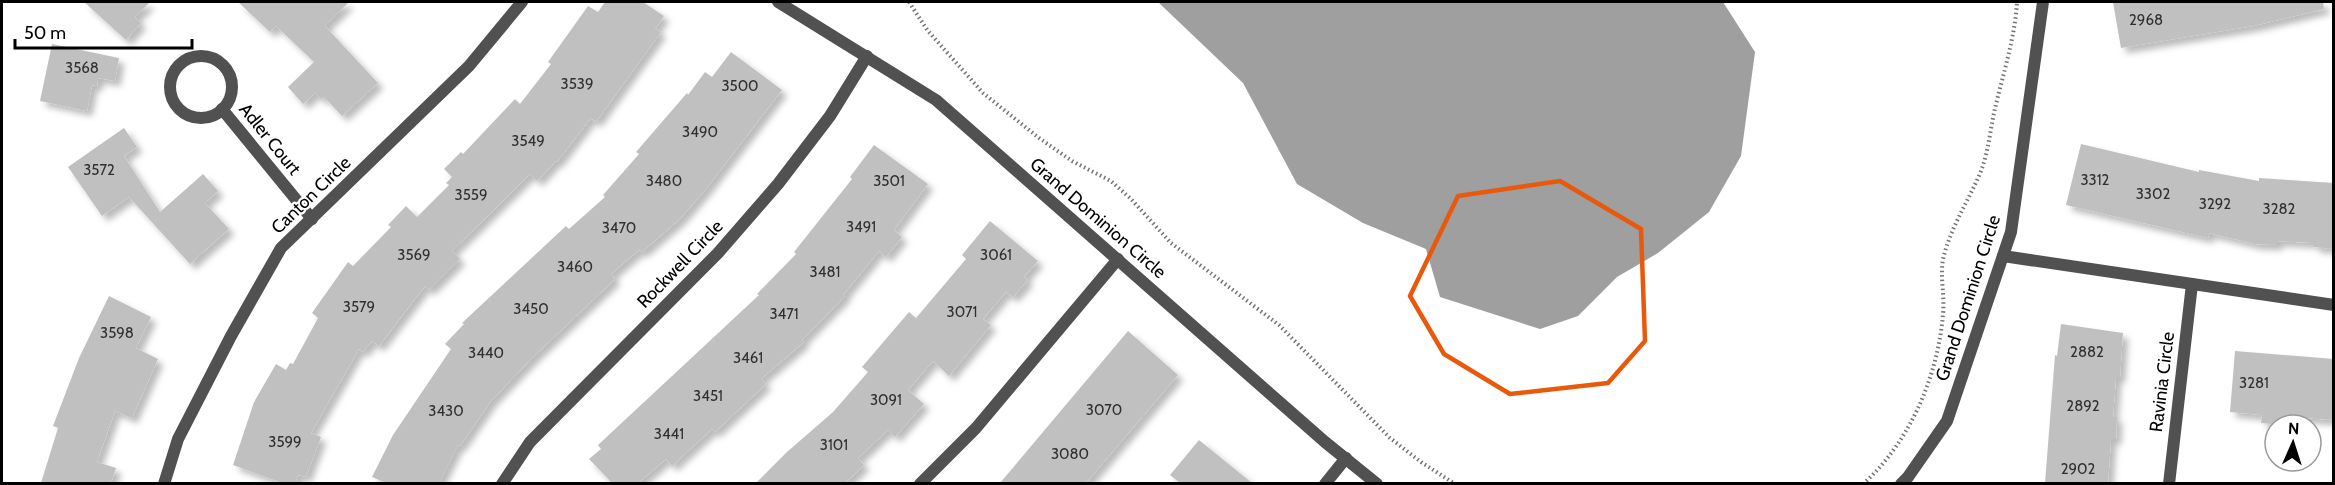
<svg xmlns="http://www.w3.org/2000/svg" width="2335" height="485" viewBox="0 0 2335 485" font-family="Cabin,sans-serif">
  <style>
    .water { fill: #9f9f9f }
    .building { fill: #c0c0c0; filter: url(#shadow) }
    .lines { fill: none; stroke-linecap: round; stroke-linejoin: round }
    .path { stroke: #737373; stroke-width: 4; stroke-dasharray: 1.5 3; stroke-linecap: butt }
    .minor { stroke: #515151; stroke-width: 12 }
    .marked { fill: none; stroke: #e8590c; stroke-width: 4.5; stroke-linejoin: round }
    .labels { text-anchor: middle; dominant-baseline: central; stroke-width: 4.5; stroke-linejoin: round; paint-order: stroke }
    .number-label { font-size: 15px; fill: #303030 }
    .street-label { font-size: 18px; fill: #000; stroke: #fff }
  </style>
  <defs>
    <filter id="shadow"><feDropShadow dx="5.5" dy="5.5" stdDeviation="3" flood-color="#0004"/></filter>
  </defs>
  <rect width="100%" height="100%" fill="#fff"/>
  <!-- water -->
  <path class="water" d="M 1158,2 L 1723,2 L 1755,52 L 1741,156 L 1709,212 L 1658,253 L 1617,277 L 1578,316 L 1540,329 L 1440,297 L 1426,249 L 1363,223 L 1297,184 L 1243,83 Z"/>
  <!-- building -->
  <g class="building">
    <path d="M 84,2 L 150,2 L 135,17 L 141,23 L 126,40 Z"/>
    <path d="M 238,2 L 349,2 L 325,26 L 378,83 L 342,116 L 324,97 L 321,99 L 315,93 L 303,104 L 288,87 L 314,62 L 276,26 L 270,32 Z"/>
    <path d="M 605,2 L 643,2 L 664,16 L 655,29 L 661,32 L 596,122 L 591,118 L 557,162 L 556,161 L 537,181 L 530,174 L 452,251 L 460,259 L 429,290 L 425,286 L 379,346 L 372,341 L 363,352 L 359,349 L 311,433 L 321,437 L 306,477 L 298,475 L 295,483 L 282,483 L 233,465 L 254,402 L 276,364 L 286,370 L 290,363 L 293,364 L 318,318 L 312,313 L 348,262 L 353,266 L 391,227 L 388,225 L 406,206 L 417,217 L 449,185 L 446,183 L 452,177 L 444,169 L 461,152 L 463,154 L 515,99 L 520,104 L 551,64 L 548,62 L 588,6 L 598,12 Z"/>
    <path d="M 2113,2 L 2323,2 L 2324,9 L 2253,26 L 2121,48 Z"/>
    <path d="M 52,44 L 119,58 L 115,81 L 98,78 L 97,86 L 92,85 L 87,111 L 40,101 Z"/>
    <path d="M 731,52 L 782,90 L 706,189 L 680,219 L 642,252 L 639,250 L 611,274 L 615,279 L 532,358 L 491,401 L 460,446 L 458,445 L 439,483 L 386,483 L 372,477 L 393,435 L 451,349 L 445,344 L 464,324 L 462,323 L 566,226 L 569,229 L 605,197 L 603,195 L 639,154 L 636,152 L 687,93 L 688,95 L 705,72 L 712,77 Z"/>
    <path d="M 124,128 L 137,147 L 124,156 L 160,212 L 203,174 L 218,191 L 205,203 L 229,229 L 190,264 L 129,197 L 102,216 L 68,167 Z"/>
    <path d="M 2081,144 L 2199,172 L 2199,170 L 2259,181 L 2259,178 L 2334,183 L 2334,249 L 2314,247 L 2314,243 L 2277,241 L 2277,245 L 2255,244 L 2209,233 L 2208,238 L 2066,205 Z"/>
    <path d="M 874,145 L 928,184 L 894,230 L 902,237 L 886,257 L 879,251 L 844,294 L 845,296 L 802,340 L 804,342 L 761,379 L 766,384 L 715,432 L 712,429 L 672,466 L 666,459 L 638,483 L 612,483 L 589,459 L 601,449 L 598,445 L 759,295 L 757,294 L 796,254 L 794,252 L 852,179 L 850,177 Z"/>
    <path d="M 990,221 L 1038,261 L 1024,277 L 1028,280 L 1013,297 L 1006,292 L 983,319 L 991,325 L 949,376 L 933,361 L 908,390 L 924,404 L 895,437 L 888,430 L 858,458 L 864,465 L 845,483 L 756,483 L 787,452 L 833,412 L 868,372 L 862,367 L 909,312 L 916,318 L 966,259 L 962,255 Z"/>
    <path d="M 109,296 L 151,317 L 136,348 L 158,359 L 132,418 L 115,411 L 97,462 L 116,468 L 111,483 L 41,483 L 58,428 L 53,426 L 79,358 Z"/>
    <path d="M 2061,324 L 2123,333 L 2120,377 L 2116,377 L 2113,417 L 2117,417 L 2116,439 L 2111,439 L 2108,483 L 2045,483 L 2055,355 L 2057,356 Z"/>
    <path d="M 1128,331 L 1178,375 L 1086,483 L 1000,483 Z"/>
    <path d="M 2235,351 L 2334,359 L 2334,420 L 2302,418 L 2301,425 L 2284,425 L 2261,423 L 2262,415 L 2230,412 Z"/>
    <path d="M 1199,440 L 1252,483 L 1180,483 L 1170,475 Z"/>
  </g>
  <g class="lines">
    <!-- path -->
    <g class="path">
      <path d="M 909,2 L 928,31 L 983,93 L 1039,138 L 1072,161 L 1111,181 L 1131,199 L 1171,243 L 1279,325 L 1390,438 L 1421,462 L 1455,484"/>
      <path d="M 1863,484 C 1910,442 1938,376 1943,314 C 1945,295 1939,273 1944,255 C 1952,225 1969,200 1981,171 C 1988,153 1990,132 1994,113 C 2002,77 2015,39 2017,2"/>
    </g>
    <!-- minor -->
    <g class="minor">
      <path d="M 778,2 L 936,100 L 1325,442 L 1377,484"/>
      <circle cx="201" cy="87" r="31"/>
      <path d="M 222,109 L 312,219"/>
      <path d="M 2003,256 L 2334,305"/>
      <path d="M 164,484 L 178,439 L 231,336 L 281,248 L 469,66 L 522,2"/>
      <path d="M 502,484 L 530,442 L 718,253 L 778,184 L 830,116 L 867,56"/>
      <path d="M 920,484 L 976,428 L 1118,259"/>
      <path d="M 1325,484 L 1346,458"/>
      <path d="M 1901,484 L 1908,477 L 1947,421 L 2011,232 L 2043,2"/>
      <path d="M 2169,484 L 2192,284"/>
    </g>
  </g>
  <!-- marked area -->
  <path class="marked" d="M 1560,181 L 1641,229 L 1645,341 L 1608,383 L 1510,394 L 1444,354 L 1410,296 L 1458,196 Z"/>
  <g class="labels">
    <!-- number labels -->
    <g class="number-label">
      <text x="2146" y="20">2968</text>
      <text x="82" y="68">3568</text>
      <text x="577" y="84">3539</text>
      <text x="740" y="86">3500</text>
      <text x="700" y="132">3490</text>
      <text x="528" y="141">3549</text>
      <text x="99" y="170">3572</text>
      <text x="2095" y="180">3312</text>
      <text x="664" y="181">3480</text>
      <text x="889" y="181">3501</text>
      <text x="2153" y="194">3302</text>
      <text x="471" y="195">3559</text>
      <text x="2215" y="204">3292</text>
      <text x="2279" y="209">3282</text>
      <text x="861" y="227">3491</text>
      <text x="619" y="228">3470</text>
      <text x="414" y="255">3569</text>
      <text x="996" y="255">3061</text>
      <text x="575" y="267">3460</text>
      <text x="825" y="272">3481</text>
      <text x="359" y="307">3579</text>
      <text x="531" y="309">3450</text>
      <text x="962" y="312">3071</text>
      <text x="784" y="314">3471</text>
      <text x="117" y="333">3598</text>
      <text x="2087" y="352">2882</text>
      <text x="486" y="353">3440</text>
      <text x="748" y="358">3461</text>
      <text x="2254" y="383">3281</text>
      <text x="708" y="396">3451</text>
      <text x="886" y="400">3091</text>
      <text x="2083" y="406">2892</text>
      <text x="1104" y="410">3070</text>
      <text x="446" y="411">3430</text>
      <text x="669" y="434">3441</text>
      <text x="285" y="442">3599</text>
      <text x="834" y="445">3101</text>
      <text x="1070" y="454">3080</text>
      <text x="2078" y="469">2902</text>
    </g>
    <!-- street labels -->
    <g class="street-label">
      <text transform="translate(270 139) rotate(51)">Adler Court</text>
      <text transform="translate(311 195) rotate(-44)">Canton Circle</text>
      <text transform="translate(1098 218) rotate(41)">Grand Dominion Circle</text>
      <text transform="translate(680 264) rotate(-46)">Rockwell Circle</text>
      <text transform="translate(1968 298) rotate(-72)">Grand Dominion Circle</text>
      <text transform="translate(2162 382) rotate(-83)">Ravinia Circle</text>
    </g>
  </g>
  <!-- border -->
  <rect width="2335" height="485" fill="none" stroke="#000000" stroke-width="6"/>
  <!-- north arrow -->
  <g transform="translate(2293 443) rotate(3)"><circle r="28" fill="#ffffff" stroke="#999999" stroke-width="1.5"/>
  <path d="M0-4.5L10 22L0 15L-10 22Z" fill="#000000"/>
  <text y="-9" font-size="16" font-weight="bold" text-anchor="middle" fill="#000000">N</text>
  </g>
  <!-- scale -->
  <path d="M15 39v9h177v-9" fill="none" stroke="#000000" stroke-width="3"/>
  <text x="24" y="39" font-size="18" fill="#000000" stroke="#ffffff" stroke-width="4.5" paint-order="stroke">50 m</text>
</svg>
